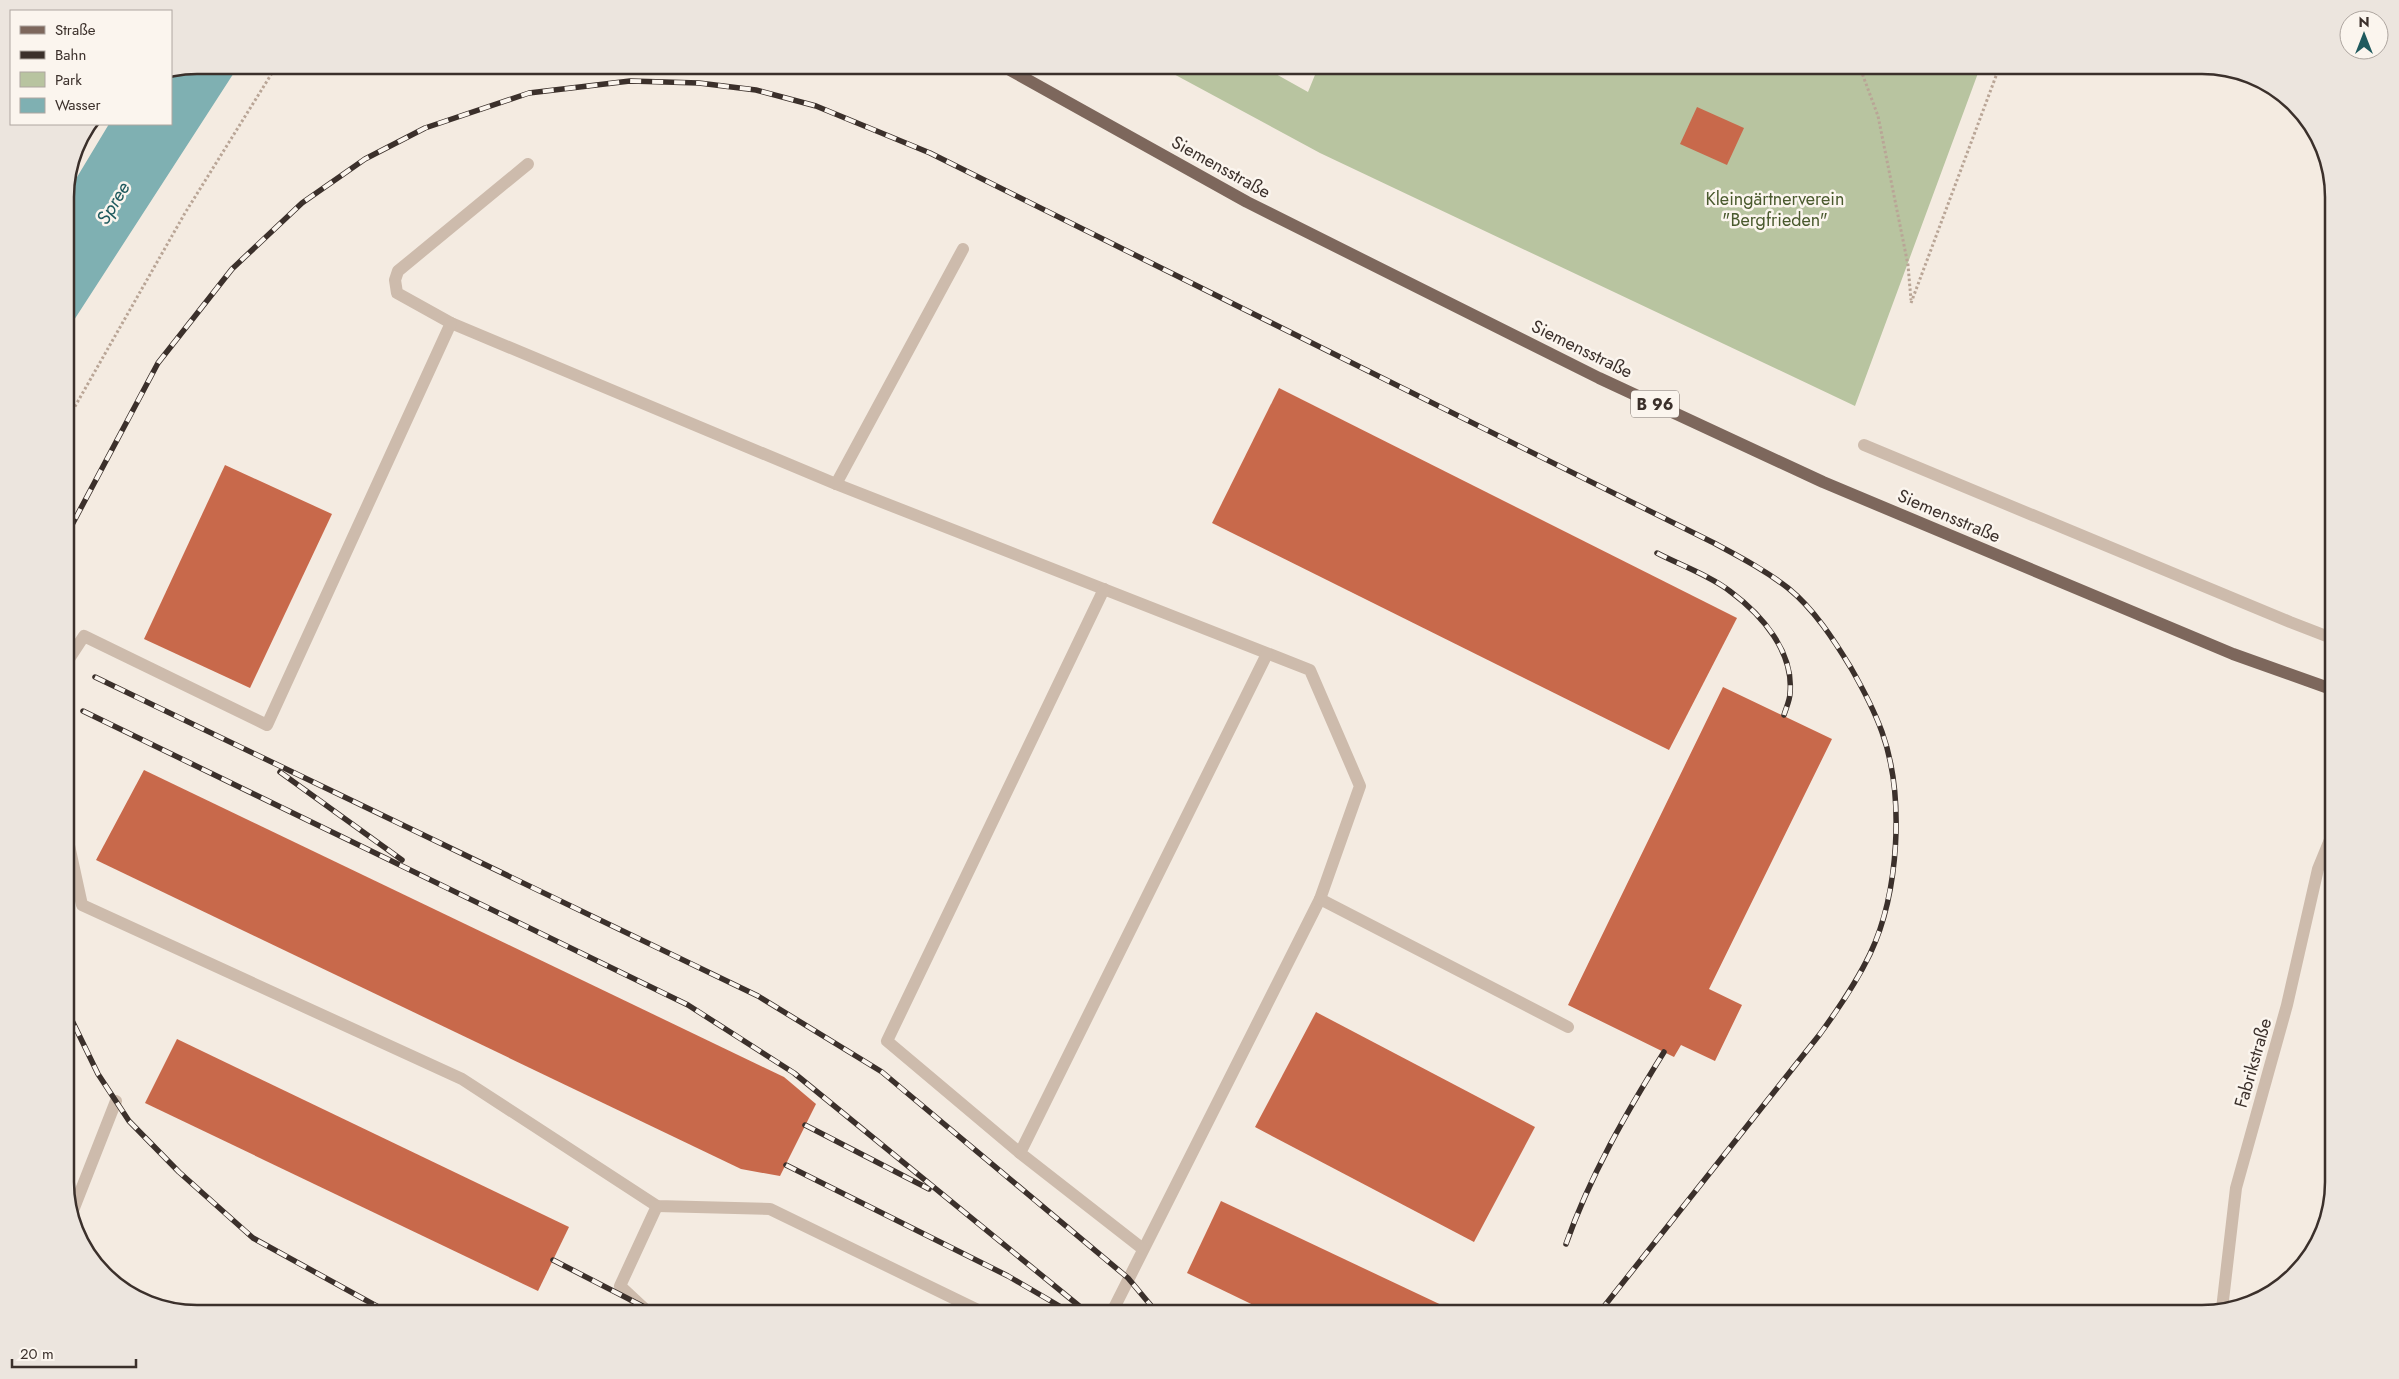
<svg xmlns="http://www.w3.org/2000/svg" width="2399" height="1379" viewBox="0 0 2399 1379" font-family="Jost,sans-serif">
  <style>
    .green { fill: #b8c4a0 }
    .water { fill: #7fb0b2 }
    .building { fill: #c8694b }
    .lines { fill: none; stroke-linecap: round; stroke-linejoin: round }
    .path { stroke: #b9a596; stroke-width: 3; stroke-dasharray: 2.5 2.5; stroke-linecap: butt }
    .minor { stroke: #cdbbac; stroke-width: 12 }
    .major { stroke: #7d675c; stroke-width: 12 }
    .rail-casing { stroke: #3b302b; stroke-width: 5.5 }
    .rail { stroke: #fbf5ee; stroke-width: 4; stroke-dasharray: 11; stroke-linecap: butt }
    .labels { text-anchor: middle; dominant-baseline: central; stroke-width: 5; stroke-linejoin: round; paint-order: stroke }
    .shield { fill: #fbf5ee; stroke: #756b66; stroke-width: 1 }
    .shield-label { font-size: 16px; font-weight: bold; fill: #3b302b }
    .street-label { font-size: 18px; fill: #3b302b; stroke: #fbf5ee }
    .park-label { font-size: 18px; fill: #4a5a2e; stroke: #fbf5ee }
    .water-label { font-size: 19px; font-style: italic; fill: #1f5a5e; stroke: #fbf5ee }
    .rim { fill: none; stroke: #3b302b; stroke-width: 2.5 }
  </style>
  <rect width="100%" height="100%" fill="#f4ebe1"/>
  <!-- green -->
  <path class="green" d="M 1157,65 L 1260,65 L 1308,92 L 1319,65 L 1981,65 L 1855,406 L 1320,153 Z"/>
  <!-- water -->
  <path class="water" d="M 197,65 L 239,65 L 65,334 L 65,197 L 109,124 L 171,124 L 171,70 Z"/>
  <!-- building -->
  <g class="building">
    <path d="M 1697,107 L 1744,128 L 1727,165 L 1680,144 Z"/>
    <path d="M 1279,388 L 1737,618 L 1669,750 L 1212,523 Z"/>
    <path d="M 225,465 L 332,514 L 250,688 L 144,639 Z"/>
    <path d="M 1723,687 L 1832,739 L 1709,989 L 1742,1005 L 1715,1061 L 1681,1045 L 1674,1057 L 1568,1005 Z"/>
    <path d="M 144,770 L 784,1077 L 816,1104 L 780,1176 L 741,1169 L 96,860 Z"/>
    <path d="M 1316,1012 L 1535,1127 L 1474,1242 L 1255,1127 Z"/>
    <path d="M 177,1039 L 569,1227 L 538,1291 L 145,1103 Z"/>
    <path d="M 1221,1201 L 1450,1309 L 1448,1314 L 1272,1314 L 1187,1273 Z"/>
  </g>
  <g class="lines">
    <!-- path -->
    <g class="path">
      <path d="M 1859,65 L 1878,116 L 1908,265 L 1911,300"/>
      <path d="M 1911,303 L 1999,68"/>
      <path d="M 65,424 L 185,213 L 277,65"/>
    </g>
    <!-- minor -->
    <g class="minor">
      <path d="M 528,164 L 398,271 L 395,280 L 397,293 L 451,323 L 836,484 L 1310,670 L 1360,786 L 1320,899 L 1111,1314"/>
      <path d="M 1864,445 L 2290,622 L 2334,639"/>
      <path d="M 836,484 L 963,249"/>
      <path d="M 65,665 L 84,636 L 267,725 L 451,323"/>
      <path d="M 65,827 L 82,905 L 462,1079 L 657,1206 L 770,1209 L 986,1314"/>
      <path d="M 1320,899 L 1568,1027"/>
      <path d="M 1020,1153 L 887,1041 L 1104,589"/>
      <path d="M 72,1213 L 116,1101"/>
      <path d="M 1143,1249 L 1020,1153 L 1267,654"/>
      <path d="M 2222,1309 L 2236,1188 L 2287,1005 L 2318,869 L 2334,830"/>
      <path d="M 650,1314 L 620,1286 L 657,1206"/>
    </g>
    <!-- major -->
    <path class="major" d="M 1001,65 L 1247,202 L 1599,378 L 1823,482 L 2233,654 L 2334,690"/>
    <defs>
      <g id="rail">
        <path d="M 65,538 L 158,363 L 232,269 L 302,203 L 365,159 L 425,128 L 529,93 L 630,81 L 699,83 L 756,90 L 816,106 L 930,153 L 1714,543 C 1740,557 1765,570 1788,588 C 1814,609 1834,640 1851,668 C 1863,689 1874,710 1882,732 C 1905,796 1899,893 1870,954 C 1856,983 1839,1008 1820,1034 L 1598,1314"/>
        <path d="M 1657,553 C 1680,565 1711,576 1731,592 C 1762,615 1794,652 1790,693 C 1790,700 1786,708 1784,715"/>
        <path d="M 95,677 L 758,996 L 882,1072 L 1128,1278 L 1158,1314"/>
        <path d="M 83,711 L 688,1005 L 794,1073 L 1089,1314"/>
        <path d="M 280,772 L 402,860"/>
        <path d="M 65,1006 L 98,1074 L 129,1121 L 179,1172 L 253,1238 L 391,1314"/>
        <path d="M 805,1125 L 929,1189"/>
        <path d="M 786,1165 L 1008,1276 L 1073,1314"/>
        <path d="M 1566,1244 C 1590,1176 1626,1113 1664,1052"/>
        <path d="M 553,1260 L 658,1314"/>
      </g>
    </defs>
    <!-- rail casing -->
    <use href="#rail" class="rail-casing"/>
    <!-- rail -->
    <use href="#rail" class="rail"/>
  </g>
  <g class="labels">
    <!-- shield labels -->
    <rect class="shield" x="1631" y="390.5" width="48" height="27" rx="4"/>
    <g class="shield-label">
      <text x="1655" y="404">B 96</text>
    </g>
    <!-- street labels -->
    <g class="street-label">
      <text transform="translate(1221 167) rotate(29)">Siemensstraße</text>
      <text transform="translate(1582 349) rotate(26)">Siemensstraße</text>
      <text transform="translate(1949 516) rotate(23)">Siemensstraße</text>
      <text transform="translate(2253 1063) rotate(-74)">Fabrikstraße</text>
    </g>
    <!-- park labels -->
    <g class="park-label">
      <text x="1775" y="199">Kleingärtnerverein<tspan x="1775" dy="21">"Bergfrieden"</tspan></text>
    </g>
    <!-- water labels -->
    <g class="water-label">
      <text transform="translate(113 203) rotate(-59)">Spree</text>
    </g>
  </g>
  <!-- crop -->
  <path d="M0 0H2399V1379H0ZM197 74H2202A123 123 0 0 1 2325 197V1182A123 123 0 0 1 2202 1305H197A123 123 0 0 1 74 1182V197A123 123 0 0 1 197 74Z" fill="#ece5de" fill-rule="evenodd"/>
  <path class="rim" d="M197 74H2202A123 123 0 0 1 2325 197V1182A123 123 0 0 1 2202 1305H197A123 123 0 0 1 74 1182V197A123 123 0 0 1 197 74Z"/>
  <!-- legend -->
  <rect x="10" y="10" width="162" height="115" fill="#fbf5ee" stroke="#aea6a0"/>
  <rect x="20" y="26" width="25" height="8" fill="#7d675c" stroke="#aea6a0"/>
  <text x="55" y="35" font-size="15" fill="#3b302b">Straße</text>
  <rect x="20" y="51" width="25" height="8" fill="#3b302b" stroke="#aea6a0"/>
  <text x="55" y="60" font-size="15" fill="#3b302b">Bahn</text>
  <rect x="20" y="72" width="25" height="15" fill="#b8c4a0" stroke="#aea6a0"/>
  <text x="55" y="85" font-size="15" fill="#3b302b">Park</text>
  <rect x="20" y="98" width="25" height="15" fill="#7fb0b2" stroke="#aea6a0"/>
  <text x="55" y="110" font-size="15" fill="#3b302b">Wasser</text>
  <!-- north arrow -->
  <g transform="translate(2364 35)"><circle r="24" fill="#fbf5ee" stroke="#aea6a0"/>
  <path d="M0-4L9 19L0 12L-9 19Z" fill="#1f5a5e"/>
  <text y="-8" font-size="14" font-weight="bold" text-anchor="middle" fill="#3b302b">N</text>
  </g>
  <!-- scale -->
  <path d="M12 1359v8h124v-8" fill="none" stroke="#3b302b" stroke-width="2.5"/>
  <text x="20" y="1359" font-size="15" fill="#3b302b" stroke="#fbf5ee" stroke-width="4" paint-order="stroke">20 m</text>
</svg>
